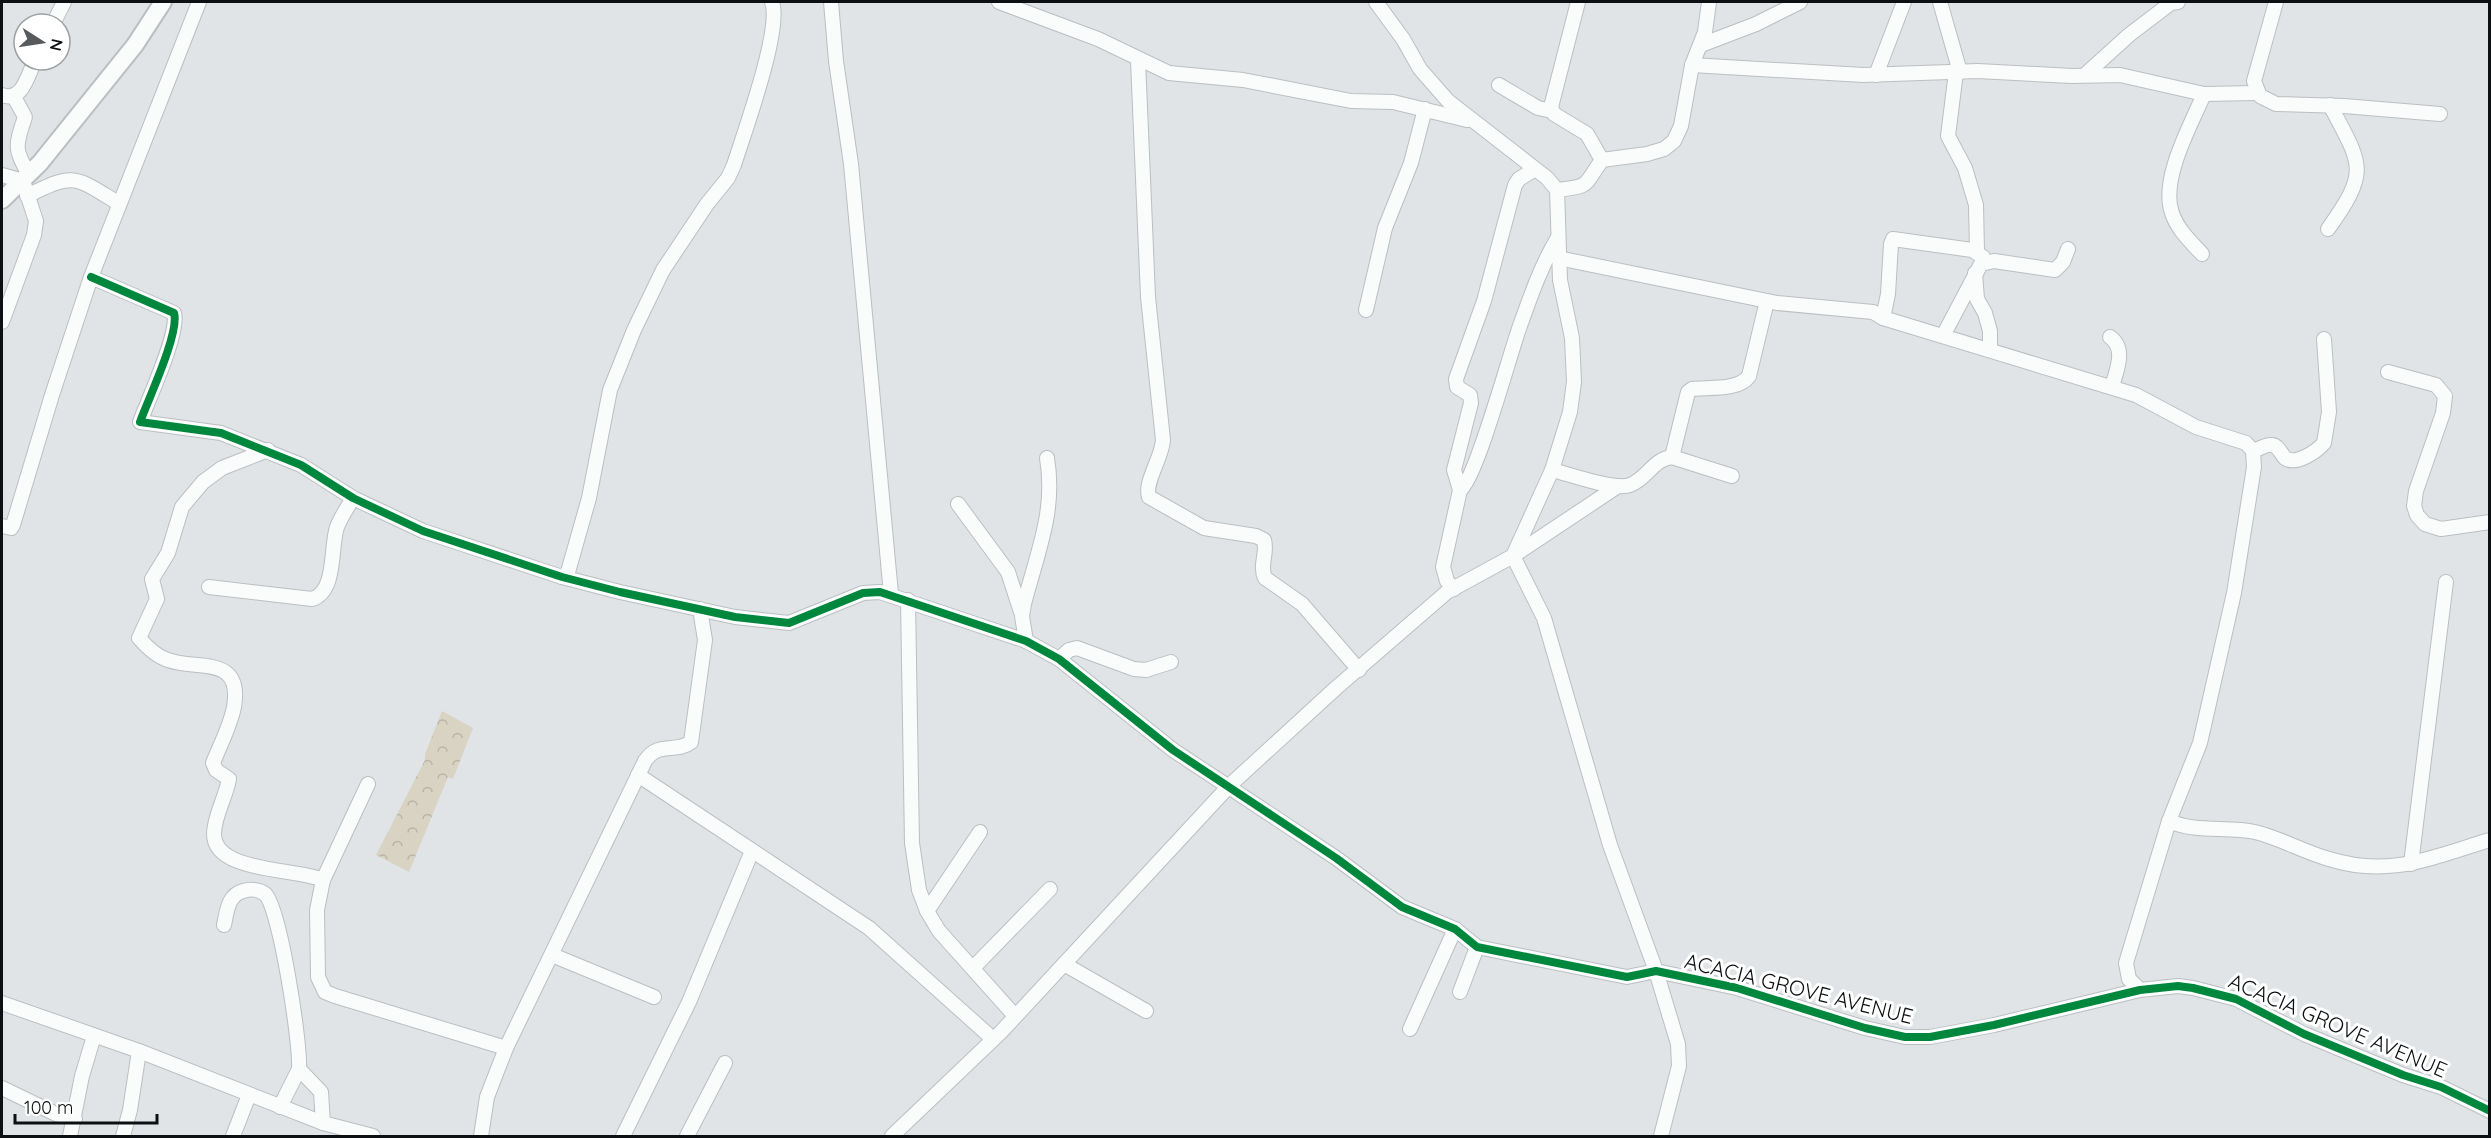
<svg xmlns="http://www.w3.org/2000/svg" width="2491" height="1138" viewBox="0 0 2491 1138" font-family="Quicksand,sans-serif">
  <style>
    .forest { fill: url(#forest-crowns) }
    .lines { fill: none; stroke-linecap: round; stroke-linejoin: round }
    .minor-casing { stroke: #bbbfc1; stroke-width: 16 }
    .major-casing { stroke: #bbbfc1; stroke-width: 20 }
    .minor { stroke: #fafbfb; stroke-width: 14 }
    .major { stroke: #fafbfb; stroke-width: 16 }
    .cycleway-casing { stroke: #fff; stroke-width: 11 }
    .cycleway { stroke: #00873e; stroke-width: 8 }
    .labels { text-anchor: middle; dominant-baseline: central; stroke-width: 6; stroke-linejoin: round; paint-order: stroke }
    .street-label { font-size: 21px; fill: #0d1012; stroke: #fff }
  </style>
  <defs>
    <pattern id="forest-crowns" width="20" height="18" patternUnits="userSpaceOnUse" patternTransform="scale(1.5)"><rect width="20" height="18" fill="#d9d3c4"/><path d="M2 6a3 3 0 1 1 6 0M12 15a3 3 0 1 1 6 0" fill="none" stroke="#b9b4a7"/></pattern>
  </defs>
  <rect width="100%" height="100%" fill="#e0e4e6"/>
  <!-- forest -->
  <path class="forest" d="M 442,711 L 473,728 L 453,779 L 448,777 L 409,872 L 376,855 L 425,760 L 425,754 Z"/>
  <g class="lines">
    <defs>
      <g id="minor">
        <path d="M 831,2 L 836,61 L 851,164 L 891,594"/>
        <path d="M 999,2 L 1098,39 L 1169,73 L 1243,80 L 1351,101 L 1393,102 L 1467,120"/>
        <path d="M 1578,2 L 1551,107 L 1554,114 L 1587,134 L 1602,160"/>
        <path d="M 1940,2 L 1960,72"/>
        <path d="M 2276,2 L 2254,81 L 2260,96 L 2276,104 L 2344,106 L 2440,114"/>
        <path d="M 53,24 L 64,2"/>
        <path d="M 1701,45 L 1756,24 L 1800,2"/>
        <path d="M 1138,60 L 1148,297 L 1163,440 C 1162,458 1144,482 1149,497 L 1204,528 L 1256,536 L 1264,540 C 1268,553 1259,565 1265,578 L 1302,604 L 1359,670"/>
        <path d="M 1692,65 L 1863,75 L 1978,71 L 2072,76 L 2120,75 L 2204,94 L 2256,93"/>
        <path d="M 1956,72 L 1948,136 L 1965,168 L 1976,205 L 1977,251"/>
        <path d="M 2087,73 L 2129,35 L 2171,3 L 2178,2"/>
        <path d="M 1876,75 L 1904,2"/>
        <path d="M 1499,85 L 1538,108 L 1552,111"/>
        <path d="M 2,95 C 22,103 28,75 35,60"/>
        <path d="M 14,97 L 25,117 C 16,144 13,149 29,174"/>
        <path d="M 2,175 L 23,181 L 36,221 L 34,235 L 2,322"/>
        <path d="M 1557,190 C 1592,186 1583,186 1602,160 L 1647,154 L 1664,149 L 1674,141 L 1681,126 L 1692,65 L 1705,32 L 1709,2"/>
        <path d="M 27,196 C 75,172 74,176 118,203"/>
        <path d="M 2328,229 C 2370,170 2362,166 2330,105"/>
        <path d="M 2202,254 C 2191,242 2177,229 2172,213 C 2160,179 2191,125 2204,94"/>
        <path d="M 1558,258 L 1777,303 L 1873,312 L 1883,318 L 2136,395 L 2196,427 L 2246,443 L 2253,451 L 2254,467 L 2234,593 L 2200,743 L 2169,821 L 2126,963 L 2129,979 L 2140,990"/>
        <path d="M 1975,273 L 1977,299 L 1985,313 L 1990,331 L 1990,349"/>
        <path d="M 91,277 L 174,313 C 180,332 148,400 140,422 L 221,433 L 301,465 L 353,498 L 423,531 L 562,577 L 620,592 L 735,617 L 789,623 L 863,593 L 880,592 L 1026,641 L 1059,659 L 1173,750 L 1336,858 L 1402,907 L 1455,929 L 1477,947 L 1627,977 L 1656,971 L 1737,988 L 1865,1028 L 1905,1037 L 1930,1037 L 1994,1025 L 2140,990 L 2178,986 L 2193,988 L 2236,999 L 2304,1034 L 2403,1075 L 2441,1087 L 2490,1111"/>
        <path d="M 1366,310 L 1385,228 L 1411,163 L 1425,109"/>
        <path d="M 1883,318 L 1888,294 L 1891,244 L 1893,239 L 1972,250 L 1983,257"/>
        <path d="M 1944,334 L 1981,264 L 1994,261 L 2055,270 L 2063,262 L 2068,249"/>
        <path d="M 2110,337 C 2127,349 2116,371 2112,387"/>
        <path d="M 2388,372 L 2436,385 L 2445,396 L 2443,413 L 2416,491 L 2414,506 L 2417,515 L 2425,524 L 2441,529 L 2490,522"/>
        <path d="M 268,450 L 222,468 L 203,482 L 182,507 L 168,553 L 152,579 L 157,599 L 139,638 C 146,646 158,657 168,660 C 197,671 243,654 234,707 C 230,727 220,745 213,763 L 216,770 L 229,779 C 226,797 214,816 214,834 C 214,873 297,868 323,880"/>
        <path d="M 2253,451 C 2259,449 2266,444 2272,445 C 2279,446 2280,453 2285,458 C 2296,466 2317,451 2324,443 L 2329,412 L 2324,339"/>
        <path d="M 1672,457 L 1688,392 L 1692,389 C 1708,387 1739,391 1749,376 L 1767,301"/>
        <path d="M 1552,470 C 1569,474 1615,491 1630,485 C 1647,479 1653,459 1672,457 L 1732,476"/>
        <path d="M 1618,486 L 1513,556 L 1544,618 L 1610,845 L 1656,971 L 1678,1044 L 1679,1066 L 1661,1136"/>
        <path d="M 1460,490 C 1476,481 1511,349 1521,323 C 1531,295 1542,264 1557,239"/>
        <path d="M 958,504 L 1008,572 L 1021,612"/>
        <path d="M 2,526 L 11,528 L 13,525 L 52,395 L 91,277 L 199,2"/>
        <path d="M 562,577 L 568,572 L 589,498 L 610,390 L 634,330 L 663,270 L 707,204 L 728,178 L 734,165 C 744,133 782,29 772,2"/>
        <path d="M 209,587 L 312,599 C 337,591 330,548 337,527 C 341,517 347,508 353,498"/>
        <path d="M 1454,589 L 1447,581 L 1443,567 L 1460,490 L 1454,470 L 1471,403 L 1470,395 L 1457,387 L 1456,379 L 1484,301 L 1515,185 L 1519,179 L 1535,169"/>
        <path d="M 908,600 L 912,843 L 919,890 L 927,911 L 939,931 L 1015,1016"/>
        <path d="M 1026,641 L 1022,616 L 1024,604 C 1037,553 1056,511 1047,458"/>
        <path d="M 1059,659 L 1069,650 L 1077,648 L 1134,669 L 1146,670 L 1171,662"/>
        <path d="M 638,775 L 869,928 L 993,1039"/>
        <path d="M 368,784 L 323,880 L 317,910 L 318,977 L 325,992 L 335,996 L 506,1048"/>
        <path d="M 2169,821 C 2196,833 2227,826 2255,832 C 2280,838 2304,852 2329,859 C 2390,878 2432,857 2490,840"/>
        <path d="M 2411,864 L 2446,582"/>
        <path d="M 927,911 L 980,832"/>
        <path d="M 224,925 C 227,911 228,895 243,891 C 250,889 259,889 265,894 C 280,907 301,1046 299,1069 L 321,1092 L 323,1123"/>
        <path d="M 552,955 L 654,997"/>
        <path d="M 1064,964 L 1146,1011"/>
        <path d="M 973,968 L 1050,889"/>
        <path d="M 1460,992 L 1477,947"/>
        <path d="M 2,1003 L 139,1051 L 323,1123 L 373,1136"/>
        <path d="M 1410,1029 L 1455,929"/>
        <path d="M 2,1088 L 56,1114 L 75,1119"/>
        <path d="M 280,1107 L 299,1069"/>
        <path d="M 70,1136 L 82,1076 L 94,1036"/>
        <path d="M 123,1136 L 130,1110 L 139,1051"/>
        <path d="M 233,1136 L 249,1095"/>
        <path d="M 481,1136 L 487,1097 L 506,1048 L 645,761 C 659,740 676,754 691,742 L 705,640 L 700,609"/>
        <path d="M 623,1136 L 689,1002 L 752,851"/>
        <path d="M 687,1136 L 725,1063"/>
        <path d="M 892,1136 L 1001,1032 L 1230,785 L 1336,688 L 1447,592 L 1513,556 L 1552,470 L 1570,412 L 1574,382 L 1572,338 L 1560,280 L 1557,190 L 1547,178 L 1448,101 L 1420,69 L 1403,39 L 1376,2"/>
      </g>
      <path id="major" d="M 2,200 L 40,163 L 135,45 L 163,2"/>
    </defs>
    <!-- minor casing -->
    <use href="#minor" class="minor-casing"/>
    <!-- major casing -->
    <use href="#major" class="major-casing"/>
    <!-- minor -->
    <use href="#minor" class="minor"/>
    <!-- major -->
    <use href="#major" class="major"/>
    <defs>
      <path id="cycleway" d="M 91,277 L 174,313 C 180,332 148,400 140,422 L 221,433 L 301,465 L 353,498 L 423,531 L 562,577 L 620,592 L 735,617 L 789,623 L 863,593 L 880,592 L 1026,641 L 1059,659 L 1173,750 L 1336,858 L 1402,907 L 1455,929 L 1477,947 L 1627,977 L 1656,971 L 1737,988 L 1865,1028 L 1905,1037 L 1930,1037 L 1994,1025 L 2140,990 L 2178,986 L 2193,988 L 2236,999 L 2304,1034 L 2403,1075 L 2441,1087 L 2490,1111"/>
    </defs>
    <!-- cycleway casing -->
    <use href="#cycleway" class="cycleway-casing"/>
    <!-- cycleway -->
    <use href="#cycleway" class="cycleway"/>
  </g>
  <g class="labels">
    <!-- street labels -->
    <g class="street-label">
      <text transform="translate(1799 988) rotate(14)">ACACIA GROVE AVENUE</text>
      <text transform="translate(2338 1025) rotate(23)">ACACIA GROVE AVENUE</text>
    </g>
  </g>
  <!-- border -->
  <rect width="2491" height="1138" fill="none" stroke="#0d1012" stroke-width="6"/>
  <!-- north arrow -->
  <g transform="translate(42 42) rotate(102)"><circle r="28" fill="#ffffff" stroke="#9e9fa0" stroke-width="1.5"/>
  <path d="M0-4.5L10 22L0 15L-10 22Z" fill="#575a5c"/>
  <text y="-9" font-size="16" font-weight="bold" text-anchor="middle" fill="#0d1012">N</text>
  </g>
  <!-- scale -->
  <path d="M15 1114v9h142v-9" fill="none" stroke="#0d1012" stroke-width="3"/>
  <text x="24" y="1114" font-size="18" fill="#0d1012" stroke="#ffffff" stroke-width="4.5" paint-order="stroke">100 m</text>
</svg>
